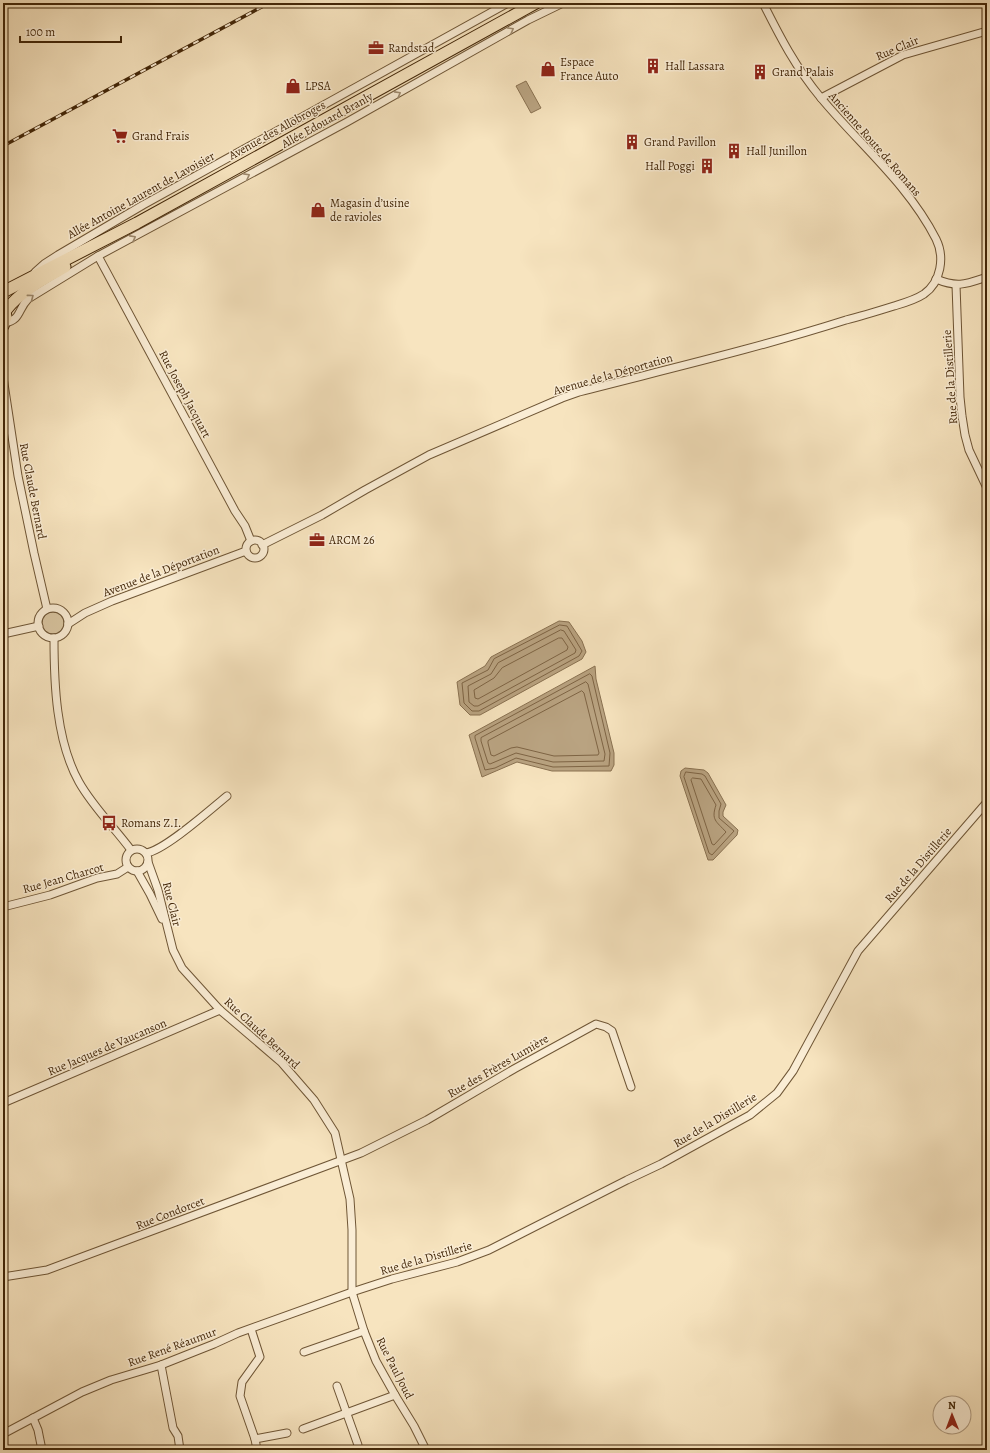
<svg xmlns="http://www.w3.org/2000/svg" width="990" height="1453" viewBox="0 0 990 1453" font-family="Alegreya,serif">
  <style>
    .green { fill: #d8c4a0; stroke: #8d7554 }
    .water { fill: #b9a381; stroke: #897151 }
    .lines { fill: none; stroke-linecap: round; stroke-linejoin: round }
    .shore { stroke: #7e6444; stroke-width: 1 }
    .street-casing { stroke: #6f5636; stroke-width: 9 }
    .primary-casing { stroke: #422608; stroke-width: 13 }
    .street { stroke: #faedd5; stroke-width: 7 }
    .primary { stroke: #f7e4bf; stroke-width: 11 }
    .rail-casing { stroke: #422608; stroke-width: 3.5 }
    .rail { stroke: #faedd5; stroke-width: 2; stroke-dasharray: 6; stroke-linecap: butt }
    .oneway { stroke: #9e8a6e }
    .labels { text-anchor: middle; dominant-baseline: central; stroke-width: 3; stroke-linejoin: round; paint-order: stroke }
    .poi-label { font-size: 12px; fill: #422608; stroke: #faedd5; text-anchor: start }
    .street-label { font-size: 12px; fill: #422608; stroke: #faedd5 }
  </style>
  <rect width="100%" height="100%" fill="#f7e4bf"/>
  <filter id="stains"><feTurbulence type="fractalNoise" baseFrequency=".005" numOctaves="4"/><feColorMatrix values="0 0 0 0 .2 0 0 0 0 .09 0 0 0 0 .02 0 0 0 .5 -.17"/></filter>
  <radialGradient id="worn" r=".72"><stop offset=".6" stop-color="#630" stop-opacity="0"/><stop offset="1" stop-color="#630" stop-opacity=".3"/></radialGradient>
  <!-- green -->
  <circle class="green" cx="53" cy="623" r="11"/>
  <!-- water -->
  <g class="water">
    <path d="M 526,81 L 541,108 L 531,113 L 516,86 Z"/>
    <path d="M 559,621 L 569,622 L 582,641 L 586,652 L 582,659 L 480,715 L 470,715 L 460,705 L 457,682 L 485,666 L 491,657 Z"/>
    <path d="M 595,666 L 596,679 L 614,753 L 614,765 L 611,771 L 552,771 L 517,762 L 482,777 L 469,735 Z"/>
    <path d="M 685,768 L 704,770 L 708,773 L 726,805 L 723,812 L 723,816 L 738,830 L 737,835 L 713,860 L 708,860 L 680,776 L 681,771 Z"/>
  </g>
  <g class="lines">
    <!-- shore -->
    <g class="shore">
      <path d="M 560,625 L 567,626 L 582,651 L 579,656 L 479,711 L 472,711 L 464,703 L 462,683 L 488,670 L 494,659 Z"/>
      <path d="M 561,630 L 564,631 L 576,650 L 575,653 L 478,706 L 474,706 L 469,702 L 468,686 L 491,674 L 498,663 Z"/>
      <path d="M 559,638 L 562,638 L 568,647 L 567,650 L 478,699 L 475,698 L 474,690 L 494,678 L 502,668 Z"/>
      <path d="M 590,674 L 592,676 L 610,753 L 609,766 L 553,767 L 516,758 L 495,768 L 485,770 L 475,738 L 475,736 Z"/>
      <path d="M 586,682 L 588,684 L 605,754 L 604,761 L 553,762 L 516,753 L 490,764 L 488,763 L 481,741 L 481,738 Z"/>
      <path d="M 582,691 L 584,693 L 599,753 L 598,755 L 554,756 L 517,747 L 511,748 L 494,756 L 491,755 L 488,743 L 488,741 Z"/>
      <path d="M 686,772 L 702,774 L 705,776 L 721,804 L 719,811 L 719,818 L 734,831 L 712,855 L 709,853 L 684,777 Z"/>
      <path d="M 693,778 L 701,779 L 716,805 C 711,820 716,821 726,832 L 714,845 L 712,844 L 691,780 Z"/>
    </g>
    <defs>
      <g id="street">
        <path d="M 821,98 L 903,55 L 987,31"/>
        <path d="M 98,256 L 235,511 L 245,526 L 251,541"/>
        <path d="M 35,272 L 44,264 L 58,255 L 143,205 L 508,3"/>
        <path d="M 936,279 C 958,288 966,284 987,277"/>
        <path d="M 956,285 L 960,397 L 962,416 L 965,435 L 969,450 L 987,488"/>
        <path d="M 5,323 C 21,320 18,309 28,299 L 98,256 L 347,122 L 528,20 L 563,3"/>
        <path d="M 3,377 L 18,476 L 34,553 L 47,609"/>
        <circle cx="255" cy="549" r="9"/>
        <path d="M 262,545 L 322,515 L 365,490 L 429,455 L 562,398 L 579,392 C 668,369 758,348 846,320 C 862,316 878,311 894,306 C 904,303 915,300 924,294 C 941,282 945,257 936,239 C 908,184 859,144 821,98 C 796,68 780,37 763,3"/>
        <circle cx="53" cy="623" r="15"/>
        <path d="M 68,624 L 85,613 L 112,601 L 246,551"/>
        <path d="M 3,634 L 39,626"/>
        <path d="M 54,638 C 54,683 56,741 79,782 C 93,807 114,827 131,850"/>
        <circle cx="137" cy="860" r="11"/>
        <path d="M 146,853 C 164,851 211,809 227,796"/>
        <path d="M 148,862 L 158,890 L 173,950 L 182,968 L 220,1010 L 281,1062 L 314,1100 L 335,1133 L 350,1199 L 352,1230 L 352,1292 L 364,1331 L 376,1361 L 395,1395 L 414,1426 L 426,1450"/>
        <path d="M 137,871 L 150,894 L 162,919"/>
        <path d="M 3,907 L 50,895 L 97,878 L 117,874 L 128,867"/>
        <path d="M 3,1103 L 220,1010"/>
        <path d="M 3,1277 L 47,1270 L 361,1153 L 427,1120 L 514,1069 L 596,1024 L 606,1027 L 612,1031 L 631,1087"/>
        <path d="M 251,1329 L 260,1357 L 242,1382 L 240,1396 L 255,1439 L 287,1433"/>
        <path d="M 304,1352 L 364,1331"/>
        <path d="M 161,1365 L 173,1428 L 178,1436 L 180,1450"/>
        <path d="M 337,1386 L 358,1445"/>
        <path d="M 33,1418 L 38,1430 L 42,1450"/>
        <path d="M 303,1429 L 395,1395"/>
        <path d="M 3,1434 L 82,1392 L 111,1380 L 161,1365 L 214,1344 L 238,1333 L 352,1292 L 392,1279 L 457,1262 L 489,1250 L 627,1180 L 661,1164 L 750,1115 L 777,1093 L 793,1071 L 858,951 L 987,802"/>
        <path d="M 255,1439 L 257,1450"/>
      </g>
      <g id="primary">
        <path d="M 3,292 L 137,223 L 536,3"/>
        <path d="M 6,310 C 21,291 44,279 65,267"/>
        <path d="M 3,326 L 6,317 L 4,304"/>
      </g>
    </defs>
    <!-- street casing -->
    <use href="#street" class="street-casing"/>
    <!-- primary casing -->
    <use href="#primary" class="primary-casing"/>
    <!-- street -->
    <use href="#street" class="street"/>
    <!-- primary -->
    <use href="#primary" class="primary"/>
    <defs>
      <path id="rail" d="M 3,146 L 269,3"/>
    </defs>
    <!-- rail casing -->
    <use href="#rail" class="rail-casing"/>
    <!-- rail -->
    <use href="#rail" class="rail"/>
  </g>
  <!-- one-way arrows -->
  <defs><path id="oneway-chevron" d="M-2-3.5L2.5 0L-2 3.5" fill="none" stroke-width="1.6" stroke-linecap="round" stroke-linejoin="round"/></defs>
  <g class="oneway">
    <use href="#oneway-chevron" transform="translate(511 30) rotate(-29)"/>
    <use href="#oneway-chevron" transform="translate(398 94) rotate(-29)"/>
    <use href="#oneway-chevron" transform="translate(247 176) rotate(-28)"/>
    <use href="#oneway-chevron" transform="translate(133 238) rotate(-28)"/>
    <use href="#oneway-chevron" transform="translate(31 297) rotate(-37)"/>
  </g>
  <!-- icons -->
  <defs>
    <symbol id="office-bare" viewBox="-9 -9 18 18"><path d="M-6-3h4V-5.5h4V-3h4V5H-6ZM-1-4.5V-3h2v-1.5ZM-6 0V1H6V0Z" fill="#8f2418" stroke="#faedd5" stroke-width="2.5" paint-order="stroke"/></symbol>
    <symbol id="building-bare" viewBox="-9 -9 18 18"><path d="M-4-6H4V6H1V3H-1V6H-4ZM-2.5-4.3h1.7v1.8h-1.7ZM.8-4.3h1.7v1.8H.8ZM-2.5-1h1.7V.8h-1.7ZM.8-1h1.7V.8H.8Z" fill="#8f2418" stroke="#faedd5" stroke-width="2.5" paint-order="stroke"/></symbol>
    <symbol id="shop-bare" viewBox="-9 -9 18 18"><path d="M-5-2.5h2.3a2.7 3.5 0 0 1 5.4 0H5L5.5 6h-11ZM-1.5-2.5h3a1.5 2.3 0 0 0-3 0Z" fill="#8f2418" stroke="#faedd5" stroke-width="2.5" paint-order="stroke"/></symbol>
    <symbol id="supermarket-bare" viewBox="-9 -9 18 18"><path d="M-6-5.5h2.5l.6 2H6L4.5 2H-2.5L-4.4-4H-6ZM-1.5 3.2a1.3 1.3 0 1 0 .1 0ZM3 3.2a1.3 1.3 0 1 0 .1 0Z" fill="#8f2418" stroke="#faedd5" stroke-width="2.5" paint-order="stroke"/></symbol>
    <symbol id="bus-bare" viewBox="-9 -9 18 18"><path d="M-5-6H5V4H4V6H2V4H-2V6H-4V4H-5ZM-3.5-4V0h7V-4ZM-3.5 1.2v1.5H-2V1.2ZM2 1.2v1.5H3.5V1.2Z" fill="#8f2418" stroke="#faedd5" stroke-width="2.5" paint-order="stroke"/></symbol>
  </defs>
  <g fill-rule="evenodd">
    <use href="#office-bare" x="365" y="37" width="22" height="22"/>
    <use href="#building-bare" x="642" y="55" width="22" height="22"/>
    <use href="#shop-bare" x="537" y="58" width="22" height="22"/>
    <use href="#building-bare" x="749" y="61" width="22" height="22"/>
    <use href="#shop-bare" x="282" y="75" width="22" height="22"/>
    <use href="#supermarket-bare" x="109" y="125" width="22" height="22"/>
    <use href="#building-bare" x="621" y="131" width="22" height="22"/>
    <use href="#building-bare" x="723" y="140" width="22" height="22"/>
    <use href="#building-bare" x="696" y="155" width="22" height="22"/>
    <use href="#shop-bare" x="307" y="199" width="22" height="22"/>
    <use href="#office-bare" x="306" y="529" width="22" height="22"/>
    <use href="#bus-bare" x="98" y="812" width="22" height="22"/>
  </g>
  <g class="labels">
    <!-- poi labels -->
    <g class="poi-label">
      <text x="388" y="48">Randstad</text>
      <text x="560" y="62">Espace<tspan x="560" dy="14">France Auto</tspan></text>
      <text x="665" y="66">Hall Lassara</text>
      <text x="772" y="72">Grand Palais</text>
      <text x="305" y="86">LPSA</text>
      <text x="132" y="136">Grand Frais</text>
      <text x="644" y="142">Grand Pavillon</text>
      <text x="746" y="151">Hall Junillon</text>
      <text x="695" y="166" text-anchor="end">Hall Poggi</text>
      <text x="330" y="203">Magasin d’usine<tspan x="330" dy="14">de ravioles</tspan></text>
      <text x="329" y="540">ARCM 26</text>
      <text x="121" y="823">Romans Z.I.</text>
    </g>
    <!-- street labels -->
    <g class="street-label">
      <text transform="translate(897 48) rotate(-23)">Rue Clair</text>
      <text transform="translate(327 120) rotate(-29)">Allée Edouard Branly</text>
      <text transform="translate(277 130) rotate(-29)">Avenue des Allobroges</text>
      <text transform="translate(875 144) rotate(49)">Ancienne Route de Romans</text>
      <text transform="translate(141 195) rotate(-29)">Allée Antoine Laurent de Lavoisier</text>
      <text transform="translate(613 374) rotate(-16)">Avenue de la Déportation</text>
      <text transform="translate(950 377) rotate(-94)">Rue de la Distillerie</text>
      <text transform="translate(185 394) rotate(62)">Rue Joseph Jacquart</text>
      <text transform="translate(33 491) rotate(79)">Rue Claude Bernard</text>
      <text transform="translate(161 571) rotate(-21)">Avenue de la Déportation</text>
      <text transform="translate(918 865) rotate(-49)">Rue de la Distillerie</text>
      <text transform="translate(63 878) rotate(-16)">Rue Jean Charcot</text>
      <text transform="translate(172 904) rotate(76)">Rue Clair</text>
      <text transform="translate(262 1033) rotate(43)">Rue Claude Bernard</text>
      <text transform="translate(107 1047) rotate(-23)">Rue Jacques de Vaucanson</text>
      <text transform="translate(498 1066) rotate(-30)">Rue des Frères Lumière</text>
      <text transform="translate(715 1120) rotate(-31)">Rue de la Distillerie</text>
      <text transform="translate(170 1213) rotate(-21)">Rue Condorcet</text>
      <text transform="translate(426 1258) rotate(-16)">Rue de la Distillerie</text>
      <text transform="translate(172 1347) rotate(-20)">Rue René Réaumur</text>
      <text transform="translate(395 1368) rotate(63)">Rue Paul Joud</text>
    </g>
  </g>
  <!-- margin -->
  <rect width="990" height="1453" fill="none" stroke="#f7e4bf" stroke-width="16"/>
  <rect x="4" y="4" width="982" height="1445" fill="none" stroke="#422608" stroke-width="2"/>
  <rect x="8" y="8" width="974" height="1437" fill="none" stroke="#422608"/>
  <!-- north arrow -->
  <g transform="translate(952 1415) rotate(359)"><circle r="19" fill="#faedd5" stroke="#b09d83"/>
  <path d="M0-3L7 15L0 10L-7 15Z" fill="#8f2418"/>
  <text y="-6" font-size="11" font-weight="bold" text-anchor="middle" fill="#422608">N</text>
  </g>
  <!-- scale -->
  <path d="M20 36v6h101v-6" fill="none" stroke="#422608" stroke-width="2"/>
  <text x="26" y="36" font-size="12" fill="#422608" stroke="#faedd5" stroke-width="3" paint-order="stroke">100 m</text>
  <rect width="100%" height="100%" filter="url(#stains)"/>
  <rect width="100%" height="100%" fill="url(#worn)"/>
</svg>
